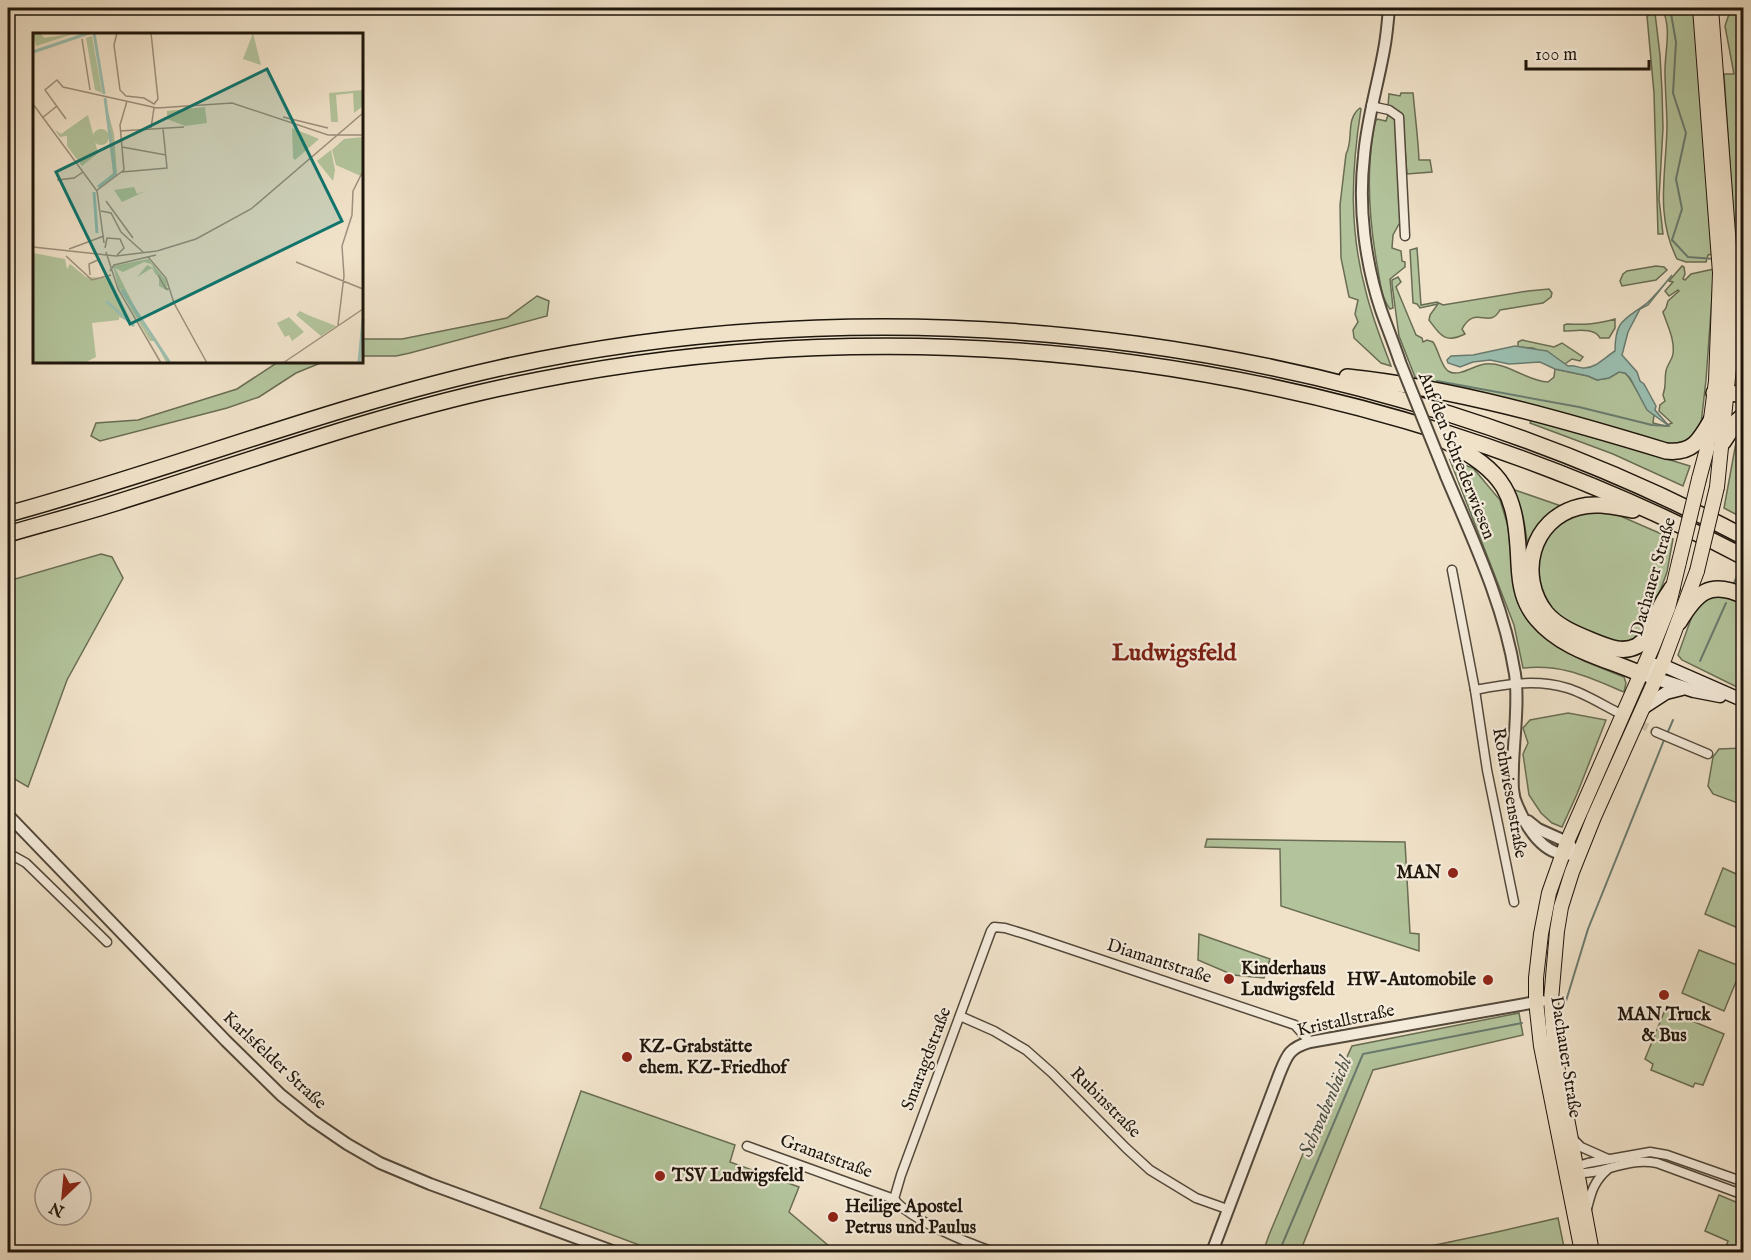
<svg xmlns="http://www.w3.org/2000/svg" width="1751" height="1260" viewBox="0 0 1751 1260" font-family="'IM FELL English',serif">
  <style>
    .green { fill: #b3c49c; stroke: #696d54; stroke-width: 1.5 }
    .water { fill: #9bbfb1; stroke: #697b6f; stroke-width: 1.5 }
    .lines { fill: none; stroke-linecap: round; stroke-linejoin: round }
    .stream { stroke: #697b6f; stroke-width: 2 }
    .minor-tunnel { stroke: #d1c3ad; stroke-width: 8; stroke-dasharray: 8 4; stroke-linecap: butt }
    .minor-casing { stroke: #53493b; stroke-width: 11 }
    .tertiary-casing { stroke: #53493b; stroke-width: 14 }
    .secondary-casing { stroke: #1f160c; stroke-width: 15 }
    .primary-casing { stroke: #1f160c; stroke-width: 16 }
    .motorway-casing { stroke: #1f160c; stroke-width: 18 }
    .minor { stroke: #f5ecdc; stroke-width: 8 }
    .tertiary { stroke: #f5ecdc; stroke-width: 10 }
    .secondary { stroke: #f5ecdc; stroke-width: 12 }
    .primary { stroke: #f0e2c9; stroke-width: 14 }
    .motorway { stroke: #f0e2c9; stroke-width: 15 }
    .tertiary-bridge-casing { stroke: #53493b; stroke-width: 14; stroke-linecap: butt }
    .primary-bridge-casing { stroke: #1f160c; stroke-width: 16; stroke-linecap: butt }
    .tertiary-bridge { stroke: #f5ecdc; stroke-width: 10 }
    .primary-bridge { stroke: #f0e2c9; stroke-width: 14 }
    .poi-dot { fill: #8f2418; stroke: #f5ecdc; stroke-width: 2 }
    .labels { text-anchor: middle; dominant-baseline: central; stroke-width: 4.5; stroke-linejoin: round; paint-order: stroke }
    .street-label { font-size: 18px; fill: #1f160c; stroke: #f5ecdc }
    .poi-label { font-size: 18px; font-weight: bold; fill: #1f160c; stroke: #f5ecdc; text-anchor: start }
    .water-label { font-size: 20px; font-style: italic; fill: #4a5146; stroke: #f5ecdc }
    .district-label { font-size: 24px; font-weight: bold; fill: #7a1f14; stroke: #f5ecdc }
    .inset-river { fill: none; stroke: #9bbfb1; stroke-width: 3 }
    .inset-road { fill: none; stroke: #9c907d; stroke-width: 1.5 }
    .view { fill: #0f766e; fill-opacity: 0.15; stroke: #0f766e; stroke-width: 3 }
    .inset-edge { fill: none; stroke: #1f160c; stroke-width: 3 }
  </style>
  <rect width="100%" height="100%" fill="#f0e2c9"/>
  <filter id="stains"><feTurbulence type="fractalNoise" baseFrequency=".00333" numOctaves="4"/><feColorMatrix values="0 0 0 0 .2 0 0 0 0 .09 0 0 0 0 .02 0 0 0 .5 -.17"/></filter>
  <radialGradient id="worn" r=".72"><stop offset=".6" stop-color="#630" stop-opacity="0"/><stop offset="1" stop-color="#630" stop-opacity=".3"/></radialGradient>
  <!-- green -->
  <g class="green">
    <path d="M 1662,8 L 1695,8 L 1713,254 L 1708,255 L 1706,262 L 1686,262 L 1677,259 C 1655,215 1666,175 1667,127 C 1667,109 1665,90 1665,71 C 1665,49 1672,29 1662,8 Z"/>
    <path d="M 1731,8 L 1734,8 L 1744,26 L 1743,383 L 1741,383 L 1735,374 L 1736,254 L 1724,74 L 1734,74 L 1725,26 Z"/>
    <path d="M 1655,13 L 1660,55 L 1662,91 L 1663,128 L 1659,199 L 1663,234 L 1658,234 L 1654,93 L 1647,16 Z"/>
    <path d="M 1401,93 L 1413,93 C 1415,115 1418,137 1419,160 L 1430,160 L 1432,172 L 1407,174 L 1403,122 L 1401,114 L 1388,106 L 1389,94 L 1400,96 Z"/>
    <path d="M 1360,108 L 1361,109 C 1351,172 1349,230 1366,292 C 1372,317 1382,342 1391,366 L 1381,363 L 1354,338 L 1353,330 L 1358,322 L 1355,314 L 1358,300 L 1349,297 L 1341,258 L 1340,205 L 1346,154 C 1354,140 1345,119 1360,108 Z"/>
    <path d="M 1388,115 L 1395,118 L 1398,124 L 1402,223 L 1399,224 L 1393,235 L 1392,248 L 1401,251 L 1402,261 L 1405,262 L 1405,267 L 1390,279 L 1393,308 L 1390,309 C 1382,299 1380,283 1378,270 C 1369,221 1365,171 1375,122 L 1377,119 L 1386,121 Z"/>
    <path d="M 1417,248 L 1421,305 L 1437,302 L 1443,305 L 1528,291 L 1549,289 L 1552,293 L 1551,297 L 1543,303 L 1500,310 C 1489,330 1475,304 1462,329 L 1465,334 C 1445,344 1440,335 1429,320 L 1430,315 L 1438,304 L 1420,308 L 1417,304 L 1413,303 L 1410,250 Z"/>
    <path d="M 1656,266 L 1664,267 L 1667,270 L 1656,280 L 1622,286 L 1620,281 L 1623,274 L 1627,271 Z"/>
    <path d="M 1682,266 L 1684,267 L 1685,274 L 1683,279 L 1685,280 L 1691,274 L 1714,269 L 1706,380 L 1701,424 L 1693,439 L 1677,448 L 1419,381 L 1419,378 L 1415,377 L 1399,336 L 1392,284 L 1392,280 L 1398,277 L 1401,282 L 1396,287 L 1416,335 L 1422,338 L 1423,342 L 1427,340 L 1433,342 C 1439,351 1441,366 1448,371 C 1459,378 1474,365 1485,364 C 1508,362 1526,381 1548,382 L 1554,377 L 1555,369 L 1588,376 L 1597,380 L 1609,378 L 1619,372 L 1625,373 C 1637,385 1641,405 1654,415 L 1653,423 L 1665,426 L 1672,423 L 1659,411 L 1660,405 L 1665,401 L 1663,395 C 1667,384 1664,380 1666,371 C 1667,365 1672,360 1673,354 C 1675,339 1667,325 1663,312 L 1666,308 L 1668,301 L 1679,291 L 1678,290 L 1669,296 L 1665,291 L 1673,282 L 1669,281 Z"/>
    <path d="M 537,296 L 549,301 L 547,316 L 410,353 L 396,356 L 362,356 L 362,339 L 402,339 L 507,318 Z"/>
    <path d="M 1615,319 L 1615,328 L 1609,338 L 1600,338 C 1594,327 1576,331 1564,331 L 1564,325 L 1567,324 C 1586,325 1597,324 1615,319 Z"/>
    <path d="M 1522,340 L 1554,347 L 1562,343 L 1583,357 L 1580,361 L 1572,359 L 1565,364 L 1533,348 L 1518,347 L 1518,342 Z"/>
    <path d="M 278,362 L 323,362 L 296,373 L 259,397 L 227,408 L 100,441 L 91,436 L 96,423 L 138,420 L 237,389 Z"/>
    <path d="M 1532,418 L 1690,466 L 1683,486 L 1613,454 L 1530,423 Z"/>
    <path d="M 1743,424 L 1743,518 L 1724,508 L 1737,437 Z"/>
    <path d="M 1450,460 L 1473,468 L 1500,500 L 1508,526 L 1514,586 L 1544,635 L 1559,648 L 1584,661 L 1624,677 L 1626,683 L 1624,692 C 1588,677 1563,664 1523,668 L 1514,625 Z"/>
    <path d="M 1512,489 L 1561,506 L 1528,551 C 1526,529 1523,508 1512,489 Z"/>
    <path d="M 1592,510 L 1618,515 L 1673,539 L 1667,572 L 1648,624 L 1632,640 L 1614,644 L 1566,623 L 1547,604 L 1534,576 L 1538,556 L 1550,531 L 1565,519 Z"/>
    <path d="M 101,554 L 112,557 L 123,578 L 67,680 L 28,787 L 8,775 L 8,581 Z"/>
    <path d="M 1720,595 L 1743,604 L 1743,690 L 1682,660 L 1678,655 L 1696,605 L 1704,599 Z"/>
    <path d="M 1568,713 L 1606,720 L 1577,794 L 1562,827 L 1552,823 L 1541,813 L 1529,795 L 1523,754 L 1528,743 L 1523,728 L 1530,720 Z"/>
    <path d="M 1743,748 L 1743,777 L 1738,791 L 1743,794 L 1743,805 L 1713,794 L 1708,786 L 1713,757 L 1719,749 Z"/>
    <path d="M 1207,839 L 1405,842 L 1410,933 L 1419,934 L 1419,951 L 1281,906 L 1280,849 L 1205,847 Z"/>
    <path d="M 1723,868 L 1743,877 L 1743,930 L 1705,914 Z"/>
    <path d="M 1199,934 L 1270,959 L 1264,978 L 1233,975 L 1198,960 Z"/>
    <path d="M 1699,950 L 1742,967 L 1724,1011 L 1682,993 Z"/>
    <path d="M 1665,1010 L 1724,1034 L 1703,1085 L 1695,1083 L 1693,1087 L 1651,1070 L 1653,1064 L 1645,1059 Z"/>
    <path d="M 1519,1013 L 1523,1035 L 1373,1070 L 1300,1252 L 1263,1252 L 1269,1235 L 1305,1149 L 1352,1046 Z"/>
    <path d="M 581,1091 L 735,1145 L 730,1162 L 799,1187 L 789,1212 L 836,1252 L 658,1252 L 540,1208 Z"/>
    <path d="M 1719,1195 L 1743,1205 L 1743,1252 L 1724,1252 L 1728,1241 L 1705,1231 Z"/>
    <path d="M 1558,1218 L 1565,1252 L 1411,1252 L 1412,1250 L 1497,1232 Z"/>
  </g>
  <!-- water -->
  <path class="water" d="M 1672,275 L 1648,305 L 1640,309 L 1628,332 L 1622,355 L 1637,372 L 1640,381 L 1644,384 L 1656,406 L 1655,410 L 1669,426 L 1647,410 L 1630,378 L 1625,373 L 1619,372 L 1609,378 L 1597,380 L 1588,376 L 1555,369 L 1540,362 L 1509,364 L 1490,360 L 1473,362 L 1460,367 L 1448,363 L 1447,360 L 1451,356 L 1473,355 L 1515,346 L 1547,351 L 1568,366 C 1574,365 1577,367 1583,368 C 1595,369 1605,357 1615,351 C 1615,319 1625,320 1647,303 C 1656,295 1664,285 1672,275 Z"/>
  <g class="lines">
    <!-- stream -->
    <g class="stream">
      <path d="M 1670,8 L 1676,42 L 1673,93 L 1686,133 L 1676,179 L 1682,209 L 1672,240 L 1688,257 L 1715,259"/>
      <path d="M 1735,260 L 1744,259"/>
      <path d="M 1437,381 L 1579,407 L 1652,425 L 1669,426 L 1667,424"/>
      <path d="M 1734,583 L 1739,572"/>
      <path d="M 1700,661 L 1726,603"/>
      <path d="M 1667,734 L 1673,720"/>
      <path d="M 1566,1001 L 1588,929 L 1664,740"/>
      <path d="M 1279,1252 L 1363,1054 L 1522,1023"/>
    </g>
    <!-- minor-tunnel -->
    <path class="minor-tunnel" d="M 1619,713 L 1656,732"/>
    <defs>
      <g id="minor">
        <path d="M 1371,106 L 1389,110 L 1399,117 L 1405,236"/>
        <path d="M 1452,570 L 1475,690 L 1487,770 L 1514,902"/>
        <path d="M 1475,690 C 1505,684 1537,679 1567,688 C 1584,693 1601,704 1617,712"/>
        <path d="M 1656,732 L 1708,754"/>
        <path d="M 8,853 L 26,863 L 107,942"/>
        <path d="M 960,1016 L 994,1031 L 1026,1050 L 1052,1073 L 1126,1148 L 1150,1170 L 1196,1198 L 1227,1209"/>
        <path d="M 1573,1139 L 1581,1147 L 1608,1159"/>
        <path d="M 747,1146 L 894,1199"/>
        <path d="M 1574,1167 L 1588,1163 L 1650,1152 L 1667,1155 L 1744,1182"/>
        <path d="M 1575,1173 C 1605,1175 1625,1157 1657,1163 L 1744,1195"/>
        <path d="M 894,1199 L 901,1175 L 991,931 L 994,927 L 1005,928 L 1028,935 L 1295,1025 L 1310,1042"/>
        <path d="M 894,1199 C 910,1220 968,1243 994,1252"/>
        <path d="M 1587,1209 C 1591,1192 1594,1181 1608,1169"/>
        <path d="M 968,1252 L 972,1244"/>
      </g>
      <g id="tertiary">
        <path d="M 1389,8 C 1388,20 1387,32 1385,44 C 1379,81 1367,118 1364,156 C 1358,207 1365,262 1381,310 C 1387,327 1394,344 1400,362"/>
        <path d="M 1446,476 C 1473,540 1504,605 1515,674 C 1519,701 1514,737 1513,765 C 1513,778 1511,793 1517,805 C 1525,824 1539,849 1561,854 C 1567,855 1574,854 1579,854"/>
        <path d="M 8,815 L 226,1041 L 281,1095 L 312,1120 L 347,1144 L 380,1163 L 430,1184 L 615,1252"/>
        <path d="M 1528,821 L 1538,829 L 1567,842 L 1571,846"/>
        <path d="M 1212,1252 L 1279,1075 C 1287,1055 1289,1048 1310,1042 L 1542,1001"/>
      </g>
      <g id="secondary">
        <path d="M 1647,672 L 1643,669 L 1651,665 L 1662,665 L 1742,700"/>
        <path d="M 1648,676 L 1694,691 L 1720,696"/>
        <path d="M 1643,708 L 1666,693 L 1682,689"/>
      </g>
      <g id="primary">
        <path d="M 1711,8 L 1731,273 L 1729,368 L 1717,487"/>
        <path d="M 1699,479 L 1707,449 L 1716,381 L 1720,273 L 1700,8"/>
        <path d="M 1582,1252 L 1541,1046 L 1536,1001 L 1536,978 L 1541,934 L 1549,893 L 1567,842 L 1653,646 L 1668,608 L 1679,562"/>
        <path d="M 1592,1252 L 1555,1054 L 1551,1000 L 1557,931 L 1561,907 L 1572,872 L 1594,817 L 1662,665 L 1697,571"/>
      </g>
      <g id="motorway">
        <path d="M 1347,377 C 1453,388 1564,420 1666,451 C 1693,454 1700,440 1712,419"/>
        <path d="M 1714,393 L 1744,394"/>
        <path d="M 1442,439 C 1507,473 1516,492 1519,564 C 1520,585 1523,603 1537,619 C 1563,650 1605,658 1641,674"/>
        <path d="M 1723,442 L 1737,421 L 1744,415"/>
        <path d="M 1633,510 C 1615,507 1596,502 1579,507 C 1531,519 1517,576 1546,613 C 1558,627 1576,634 1593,641 C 1606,646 1622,654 1637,646 C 1651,638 1653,621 1660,608 C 1663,601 1668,594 1672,588"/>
        <path d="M 8,514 C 173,469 333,405 500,368 C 912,277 1371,339 1744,537"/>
        <path d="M 8,534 C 42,524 77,515 112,504 C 241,464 368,417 500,388 C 918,296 1365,358 1744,557"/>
        <path d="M 1679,622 C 1696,594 1709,579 1744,596"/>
      </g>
    </defs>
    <!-- minor casing -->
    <use href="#minor" class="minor-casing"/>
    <!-- tertiary casing -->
    <use href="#tertiary" class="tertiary-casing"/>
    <!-- secondary casing -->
    <use href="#secondary" class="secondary-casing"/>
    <!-- primary casing -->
    <use href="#primary" class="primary-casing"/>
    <!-- motorway casing -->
    <use href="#motorway" class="motorway-casing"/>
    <!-- minor -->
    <use href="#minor" class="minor"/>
    <!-- tertiary -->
    <use href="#tertiary" class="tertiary"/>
    <!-- secondary -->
    <use href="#secondary" class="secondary"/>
    <!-- primary -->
    <use href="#primary" class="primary"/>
    <!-- motorway -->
    <use href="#motorway" class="motorway"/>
    <defs>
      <path id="tertiary-bridge" d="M 1400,362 L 1446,476"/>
      <g id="primary-bridge">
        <path d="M 1679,562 L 1699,479"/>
        <path d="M 1697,571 L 1717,487"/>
      </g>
    </defs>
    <!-- tertiary-bridge casing -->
    <use href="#tertiary-bridge" class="tertiary-bridge-casing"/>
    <!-- primary-bridge casing -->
    <use href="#primary-bridge" class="primary-bridge-casing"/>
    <!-- tertiary-bridge -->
    <use href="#tertiary-bridge" class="tertiary-bridge"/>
    <!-- primary-bridge -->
    <use href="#primary-bridge" class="primary-bridge"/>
  </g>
  <!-- markers -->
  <g class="poi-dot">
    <circle cx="1453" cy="873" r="6"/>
    <circle cx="1229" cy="979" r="6"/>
    <circle cx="1488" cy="980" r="6"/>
    <circle cx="1664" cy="995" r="6"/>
    <circle cx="627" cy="1057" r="6"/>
    <circle cx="660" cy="1176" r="6"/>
    <circle cx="833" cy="1217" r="6"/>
  </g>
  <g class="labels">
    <!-- street labels -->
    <g class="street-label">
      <text transform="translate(1456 456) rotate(68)">Auf den Schrederwiesen</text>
      <text transform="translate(1654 577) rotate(-74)">Dachauer Straße</text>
      <text transform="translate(1509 793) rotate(80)">Rothwiesenstraße</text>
      <text transform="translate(1159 962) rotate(18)">Diamantstraße</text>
      <text transform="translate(1346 1021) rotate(-12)">Kristallstraße</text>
      <text transform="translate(1565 1057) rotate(81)">Dachauer Straße</text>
      <text transform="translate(927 1059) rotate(-69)">Smaragdstraße</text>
      <text transform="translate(274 1061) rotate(43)">Karlsfelder Straße</text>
      <text transform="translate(1105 1103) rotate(45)">Rubinstraße</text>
      <text transform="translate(826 1157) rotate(20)">Granatstraße</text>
    </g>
    <!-- poi labels -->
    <g class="poi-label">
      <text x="1441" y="873" text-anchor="end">MAN</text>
      <text x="1241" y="969">Kinderhaus<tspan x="1241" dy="21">Ludwigsfeld</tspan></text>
      <text x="1476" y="980" text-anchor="end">HW-Automobile</text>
      <text x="1664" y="1015" text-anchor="middle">MAN Truck<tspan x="1664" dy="21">&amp; Bus</tspan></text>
      <text x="639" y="1047">KZ-Grabstätte<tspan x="639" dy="21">ehem. KZ-Friedhof</tspan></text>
      <text x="672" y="1176">TSV Ludwigsfeld</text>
      <text x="845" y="1207">Heilige Apostel<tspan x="845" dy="21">Petrus und Paulus</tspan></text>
    </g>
    <!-- water labels -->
    <g class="water-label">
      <text transform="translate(1326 1107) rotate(-67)">Schwabenbächl</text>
    </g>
    <!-- district labels -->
    <g class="district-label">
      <text x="1174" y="653">Ludwigsfeld</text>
    </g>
  </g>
  <!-- overview -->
  <g transform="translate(33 33)">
    <rect width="330" height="330" fill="#f0e2c9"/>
    <path d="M 0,0 L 8,0 L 11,5 L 43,0 L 3,13 ZM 220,0 L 228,32 L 210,26 ZM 59,3 L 69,60 L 62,57 L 53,5 ZM 330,57 L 330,73 L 321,80 L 320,60 L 303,62 L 305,89 L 298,89 L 296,60 ZM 71,64 L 81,101 L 84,141 L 65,155 L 80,140 ZM 172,74 L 174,90 L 152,93 L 134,86 L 134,78 ZM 55,82 L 65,120 L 49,133 L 34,113 L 34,103 L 27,104 L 22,97 L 28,101 ZM 259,95 L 286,106 L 262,127 L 260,125 ZM60 104a8 8 0 1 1 16 0a8 8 0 1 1-16 0ZM 330,104 L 330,144 L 303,132 L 299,117 L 311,106 ZM 298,117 L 302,137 L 300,148 L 284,128 ZM 101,154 L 104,161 L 113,158 L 89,169 L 81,157 ZM 0,220 L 32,226 L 34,236 L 37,231 L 53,244 L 77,245 L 99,290 L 86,284 L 86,287 L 59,290 L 63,324 L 51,330 L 0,330 ZM 115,226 L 133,247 L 135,258 L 126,253 L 126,242 L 123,242 L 119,235 L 104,244 L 114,232 L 120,235 L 123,239 L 118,231 L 111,229 L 90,239 L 82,235 L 115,300 L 118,299 L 138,330 L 133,329 L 122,308 L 117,308 L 87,257 L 90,255 L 86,257 L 80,233 ZM 267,278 L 275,282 L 303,293 L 288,303 L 263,282 ZM 256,284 L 271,299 L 259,308 L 256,302 L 252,304 L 244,290 Z" fill="#b3c49c"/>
    <path class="inset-river" d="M 61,0 L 71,61M 0,19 L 56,0M 65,154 L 82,141 L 72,65M 61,159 L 64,200M 89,257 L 137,330M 73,268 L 101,293M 326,330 L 330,286"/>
    <path class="inset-road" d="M 84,0 L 81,12 L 87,57 L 93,63 L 111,65 L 121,71 L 125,66 L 118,0M 49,6 L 57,57M 0,71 L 64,158 L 71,210M 250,84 L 295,95M 9,85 L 24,73M 33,86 L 12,57 L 24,47 L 30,54 L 124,75 L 199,70 L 295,102 L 330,102M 118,95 L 121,75M 87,98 L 151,94M 89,114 L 133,122M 89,139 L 134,135 L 130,96M 24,147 L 41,145 L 50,139M 63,158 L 91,137 L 87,92 L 94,68M 73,168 L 100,205M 68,178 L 78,180 L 88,199 L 110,219M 0,214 L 83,223 L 124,218 L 163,206 L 218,176 L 330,80M 72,215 L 74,205 L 87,206 L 91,215 L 84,222M 36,216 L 71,203M 73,219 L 85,256 L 128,330M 33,223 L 59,247 L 78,242M 115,224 L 133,245 L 141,270 L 174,330M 263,229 L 330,256M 77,238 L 81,232 L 123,222M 57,242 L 56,231 L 67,226M 125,242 L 133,256 L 137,256M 305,292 L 311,243 L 309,213 L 319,182 L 320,158 L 330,138M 250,330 L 330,276"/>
    <path class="view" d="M 234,36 L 309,188 L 97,291 L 23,139 Z"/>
    <rect width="330" height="330" class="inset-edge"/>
  </g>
  <!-- margin -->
  <rect width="1751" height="1260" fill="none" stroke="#f0e2c9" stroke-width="30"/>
  <rect x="9" y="9" width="1733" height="1242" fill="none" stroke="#1f160c" stroke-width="3"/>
  <rect x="15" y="15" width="1721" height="1230" fill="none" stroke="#1f160c" stroke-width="1.5"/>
  <!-- north arrow -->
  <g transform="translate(63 1197) rotate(206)"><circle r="28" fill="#f5ecdc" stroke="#9f9689" stroke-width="1.5"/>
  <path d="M0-4.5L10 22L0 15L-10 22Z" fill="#8f2418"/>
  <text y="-9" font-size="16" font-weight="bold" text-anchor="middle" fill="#1f160c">N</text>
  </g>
  <!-- scale -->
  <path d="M1526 60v9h123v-9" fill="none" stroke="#1f160c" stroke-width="3"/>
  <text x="1535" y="60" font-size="18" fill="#1f160c" stroke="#f5ecdc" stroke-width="4.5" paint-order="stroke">100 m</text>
  <rect width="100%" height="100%" filter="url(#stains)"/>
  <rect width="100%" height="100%" fill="url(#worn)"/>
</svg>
